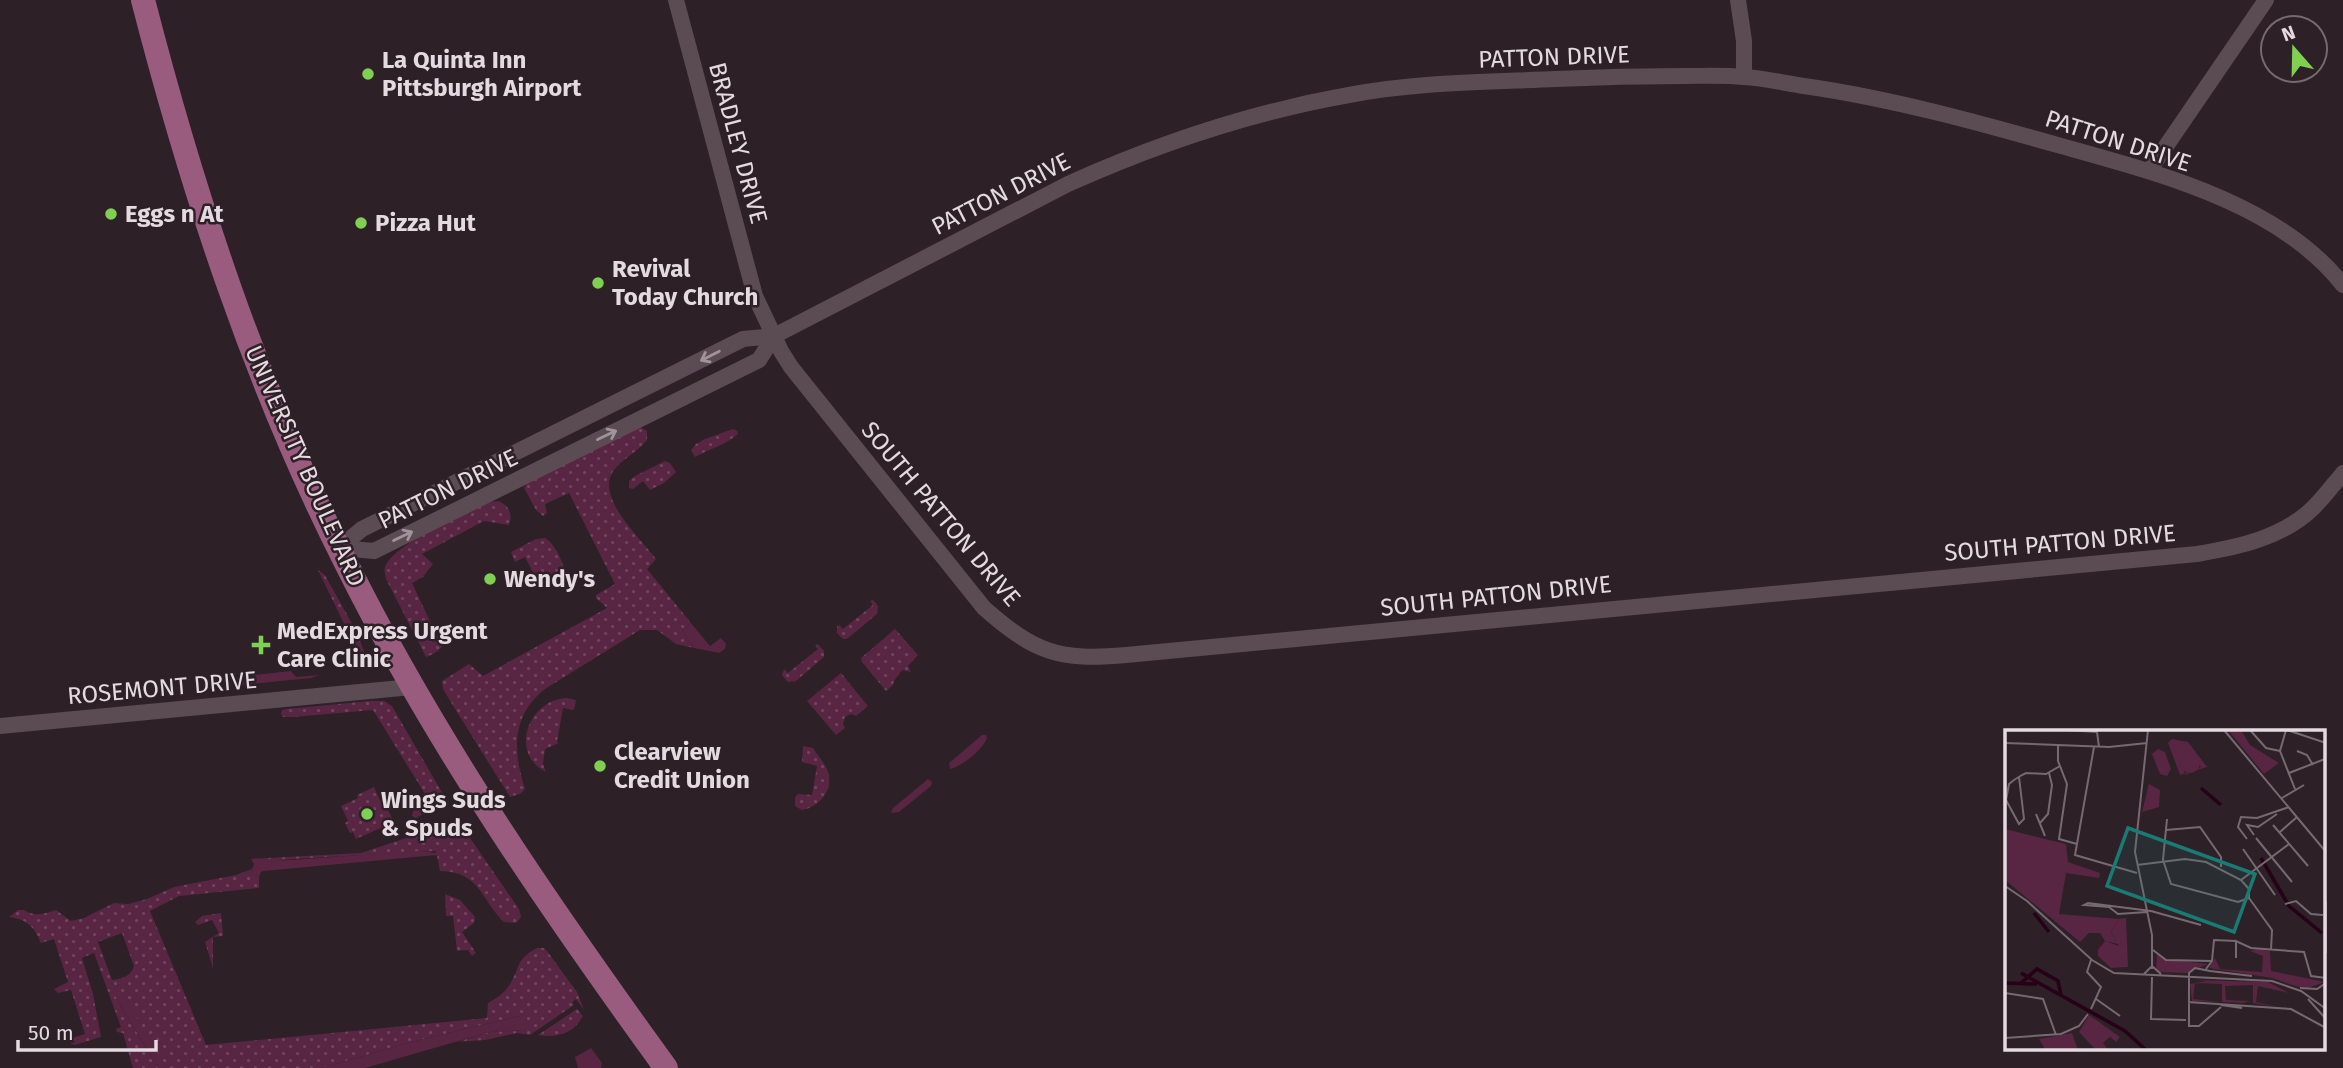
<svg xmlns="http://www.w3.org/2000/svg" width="2343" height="1068" viewBox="0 0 2343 1068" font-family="'Fira Sans',sans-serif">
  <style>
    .grass { fill: url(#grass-dots); fill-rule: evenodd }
    .garden { fill: #582543 }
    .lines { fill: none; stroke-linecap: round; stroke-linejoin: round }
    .minor { stroke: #5b4c53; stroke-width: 16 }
    .primary { stroke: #995c7f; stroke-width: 24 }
    .oneway { stroke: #a09399 }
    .poi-dot { fill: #7fd052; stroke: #2d2027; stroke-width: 2.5 }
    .labels { text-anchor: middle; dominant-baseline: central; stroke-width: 5; stroke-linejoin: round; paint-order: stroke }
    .street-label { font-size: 24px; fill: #e4dadf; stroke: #2d2027 }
    .poi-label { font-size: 24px; font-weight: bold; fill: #e4dadf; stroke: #2d2027; text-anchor: start }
    .inset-river { fill: none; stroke: #260118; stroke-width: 3.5 }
    .inset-road { fill: none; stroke: #766a71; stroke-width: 2 }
    .view { fill: #1a7b74; fill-opacity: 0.15; stroke: #1a7b74; stroke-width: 3.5 }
    .inset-edge { fill: none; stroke: #e4dadf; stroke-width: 3.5 }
  </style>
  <defs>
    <pattern id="grass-dots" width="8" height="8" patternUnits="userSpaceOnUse" patternTransform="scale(1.75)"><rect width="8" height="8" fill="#582543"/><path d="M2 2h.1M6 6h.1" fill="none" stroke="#70445e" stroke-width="1.8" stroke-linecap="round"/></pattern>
  </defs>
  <rect width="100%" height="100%" fill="#2d2027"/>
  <!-- grass -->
  <g class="grass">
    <path d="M 640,427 L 647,431 L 647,440 C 638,452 623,458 614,470 C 594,496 640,538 656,559 L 647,569 L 691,623 L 683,631 L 694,648 L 676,644 L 657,630 L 640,630 L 545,689 C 511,716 513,751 525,789 L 520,794 L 510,797 L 452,704 L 443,689 L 442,681 L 469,664 L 483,676 L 607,608 L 596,598 L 596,595 L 615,584 L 569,493 L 545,504 L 547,513 L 543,516 L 536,510 L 524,488 L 528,482 Z"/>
    <path d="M 733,429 L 737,431 L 738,434 C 726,445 709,449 695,457 L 691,450 L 696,444 L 705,439 Z"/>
    <path d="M 665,461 L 670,463 L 676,472 L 664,483 L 650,490 L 643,481 L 633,489 L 629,488 L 629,481 L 635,476 Z"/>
    <path d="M 498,501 C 509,505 513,514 509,525 L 484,521 L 422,554 L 433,564 L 423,577 L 412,583 L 437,636 L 447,631 C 447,645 438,653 426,657 L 386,579 C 385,573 383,568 387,563 C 399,542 467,513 490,502 Z"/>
    <path d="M 545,538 C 558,546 565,568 568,583 L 563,585 L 559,573 L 529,589 L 526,584 L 536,578 L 525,557 L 515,562 L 511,552 L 536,539 Z"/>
    <path d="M 318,570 L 325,575 C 335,595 372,651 367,671 Z"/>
    <path d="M 873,600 L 878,606 L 877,614 L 847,639 L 843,639 L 837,633 L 837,627 L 839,625 L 843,629 L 873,605 L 870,601 Z"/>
    <path d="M 895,629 L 918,655 L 908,666 L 911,672 L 902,670 L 894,681 L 893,685 L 886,691 L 862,662 L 861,658 Z"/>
    <path d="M 818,644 L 824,651 L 824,657 L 796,681 L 788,682 L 782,675 L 784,669 L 788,673 L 818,649 L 815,645 Z"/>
    <path d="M 841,673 L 868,706 L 856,716 L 851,714 L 845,717 L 843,724 L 845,728 L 836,735 L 807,701 Z"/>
    <path d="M 567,698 L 576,700 L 574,710 L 563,708 L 557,742 L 559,743 L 545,749 L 543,764 L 546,772 C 508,753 529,699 567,698 Z"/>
    <path d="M 370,701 L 384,701 L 392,706 L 444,796 L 441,804 L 416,818 L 412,816 L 413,811 L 430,802 L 373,710 L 293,717 L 283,717 L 281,714 L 282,710 L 286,709 Z"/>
    <path d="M 803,746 L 813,748 C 818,756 825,763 828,772 C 834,790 819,807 802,810 L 795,806 L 795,797 L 798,794 L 812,795 L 817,766 L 802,762 Z"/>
    <path d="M 374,787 L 382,805 L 385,804 L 394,822 L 356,839 L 353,832 L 350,833 L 345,823 L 348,821 L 341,806 L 358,798 L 357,795 Z"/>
    <path d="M 459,822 L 519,909 L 521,917 L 516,923 L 504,922 C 480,899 481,872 440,871 L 436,851 L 293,859 L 254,864 L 251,859 L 361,853 L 451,823 Z"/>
    <path d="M 252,869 L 256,876 L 259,877 L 259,888 L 179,896 L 150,911 L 206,1045 L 487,1018 L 488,1003 C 496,998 504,994 510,984 C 521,966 515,960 537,948 L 544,948 L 547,951 L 577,992 L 584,1010 L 576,999 L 572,1002 L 574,1005 L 530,1035 L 517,1033 L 485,1040 L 457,1042 L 490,1032 L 523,1030 L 519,1016 L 419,1040 L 321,1068 L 167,1068 L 114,994 L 158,1068 L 133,1068 L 123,1033 L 117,1032 L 116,1029 L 121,1027 L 94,953 L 82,958 L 93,994 L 101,1037 L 75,1045 L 71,1044 L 72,1038 L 85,1034 L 71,990 L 58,993 L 54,989 L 68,982 L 54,939 L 41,943 C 34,926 26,919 9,917 L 18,910 L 24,910 C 35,917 44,914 56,910 L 71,921 L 84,918 L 114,903 L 128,904 L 147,899 L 174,887 L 236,875 ZM 122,933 L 134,966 C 131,976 122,979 112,980 L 98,942 Z"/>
    <path d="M 445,894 L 460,900 L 475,917 L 474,923 L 462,932 L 476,953 L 472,956 L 468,950 L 457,951 L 453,916 L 446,916 Z"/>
    <path d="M 221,913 L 223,936 L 213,937 L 213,968 L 205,942 L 219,933 L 212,920 L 198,925 L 195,922 L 202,916 Z"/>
    <path d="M 577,1009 L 583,1016 C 574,1034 556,1038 538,1035 Z"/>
  </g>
  <!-- garden -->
  <g class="garden">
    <path d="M 691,623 L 710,646 L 721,638 L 726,644 L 725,649 L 719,653 L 694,648 L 683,631 Z"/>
    <path d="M 291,671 L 296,677 L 319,675 L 311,678 L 242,685 L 232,684 L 229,674 L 236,673 L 236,677 Z"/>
    <path d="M 982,735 L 986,735 L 987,738 C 983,750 962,766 950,769 L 949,763 Z"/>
    <path d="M 928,779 L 932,782 L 931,786 L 899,812 L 891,813 L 893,808 Z"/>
    <path d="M 418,851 L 438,853 L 437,855 L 264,871 L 261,872 L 259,877 L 253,875 L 252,869 L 254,864 L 262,862 Z"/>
    <path d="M 117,990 L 122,992 L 167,1068 L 158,1068 L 114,994 Z"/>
    <path d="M 524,1015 L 527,1016 L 526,1030 L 490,1032 L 365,1068 L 321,1068 L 419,1040 Z"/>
    <path d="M 591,1048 L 602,1063 L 601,1068 L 578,1068 L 575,1057 Z"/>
  </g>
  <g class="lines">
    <!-- minor -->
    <g class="minor">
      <path d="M 676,0 L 755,296 L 781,351 L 791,367 L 984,608 C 1035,653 1059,661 1126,655 L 2197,554 C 2238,547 2283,538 2314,507 C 2324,497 2333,485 2343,473"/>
      <path d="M 1738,0 L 1744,41 L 1744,77"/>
      <path d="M 2149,171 L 2266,0"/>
      <path d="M 339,548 L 362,529 L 743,339 L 774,336 L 1068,184 C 1157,144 1252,112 1349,95 C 1417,82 1487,82 1556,79 C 1599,77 1641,76 1684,76 C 1704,76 1724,75 1744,77 C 1764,78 1784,83 1804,86 C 1895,99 1983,124 2072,149 C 2165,175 2281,206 2343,285"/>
      <path d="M 339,548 L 374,551 L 759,360 L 774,336"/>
      <path d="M 0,726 L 412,687"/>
    </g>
    <!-- primary -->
    <path class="primary" d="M 143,0 C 193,194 256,386 347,565 C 436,743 549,907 666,1068"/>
  </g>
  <!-- one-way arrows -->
  <defs><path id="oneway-shaft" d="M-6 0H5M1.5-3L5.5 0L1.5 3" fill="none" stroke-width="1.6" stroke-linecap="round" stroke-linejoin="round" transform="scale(1.75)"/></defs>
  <g class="oneway">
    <use href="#oneway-shaft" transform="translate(710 356) rotate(153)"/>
    <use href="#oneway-shaft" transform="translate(607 435) rotate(-26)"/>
    <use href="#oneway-shaft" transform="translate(403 536) rotate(-26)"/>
  </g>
  <!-- markers -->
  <g class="poi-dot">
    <circle cx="368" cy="74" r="7"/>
    <circle cx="111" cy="214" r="7"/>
    <circle cx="361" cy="223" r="7"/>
    <circle cx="598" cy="283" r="7"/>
    <circle cx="490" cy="579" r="7"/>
    <path d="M257.5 634.5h7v7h7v7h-7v7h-7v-7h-7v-7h7z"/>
    <circle cx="600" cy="766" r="7"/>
    <circle cx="367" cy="814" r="7"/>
  </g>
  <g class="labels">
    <!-- street labels -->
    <g class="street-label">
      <text transform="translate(1554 57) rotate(-2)">PATTON DRIVE</text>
      <text transform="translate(2118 141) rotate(18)">PATTON DRIVE</text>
      <text transform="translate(738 143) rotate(75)">BRADLEY DRIVE</text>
      <text transform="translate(1001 194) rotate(-27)">PATTON DRIVE</text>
      <text transform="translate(305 466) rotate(66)">UNIVERSITY BOULEVARD</text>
      <text transform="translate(448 489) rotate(-26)">PATTON DRIVE</text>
      <text transform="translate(941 514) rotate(50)">SOUTH PATTON DRIVE</text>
      <text transform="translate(2060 543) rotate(-5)">SOUTH PATTON DRIVE</text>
      <text transform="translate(1496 596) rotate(-6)">SOUTH PATTON DRIVE</text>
      <text transform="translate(162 688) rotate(-5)">ROSEMONT DRIVE</text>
    </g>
    <!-- poi labels -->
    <g class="poi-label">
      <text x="382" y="60">La Quinta Inn<tspan x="382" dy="28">Pittsburgh Airport</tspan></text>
      <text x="125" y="214">Eggs n At</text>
      <text x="375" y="223">Pizza Hut</text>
      <text x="612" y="269">Revival<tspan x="612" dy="28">Today Church</tspan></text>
      <text x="504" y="579">Wendy's</text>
      <text x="277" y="631">MedExpress Urgent<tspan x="277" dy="28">Care Clinic</tspan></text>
      <text x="614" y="752">Clearview<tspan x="614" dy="28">Credit Union</tspan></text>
      <text x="381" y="800">Wings Suds<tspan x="381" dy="28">&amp; Spuds</tspan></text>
    </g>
  </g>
  <!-- overview -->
  <g transform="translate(2005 730)">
    <rect width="320" height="320" fill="#2d2027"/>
    <path d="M 167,9 L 183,12 L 202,37 L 175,45 L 163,13 ZM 186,23 L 196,37 L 181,45 L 176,35 ZM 145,49 L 144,54 L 155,60 L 154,77 L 137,82 ZM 121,188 L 123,237 L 106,238 L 93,226 L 93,220 L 100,211 L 114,216 L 106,202 L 114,189 ZM 252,219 L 265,221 L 266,241 L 320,252 L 299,259 L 267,248 L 204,238 L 210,228 L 215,239 L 257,242 L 258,226 L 245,221 ZM 152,224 L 158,229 L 203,234 L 182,243 L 151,242 ZM 187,250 L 263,252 L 284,263 L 253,256 L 251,272 L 275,278 L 248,273 L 248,255 L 220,256 L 221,270 L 245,271 L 238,273 L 217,272 L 217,254 L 190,253 L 188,269 L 215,272 L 187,271 L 185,254 L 201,251 ZM 84,285 L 115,307 L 111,312 L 105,307 L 98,313 L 103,320 L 91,320 L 74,302 Z" fill="#582543" fill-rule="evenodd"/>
    <path d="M 223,0 L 236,0 L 245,15 L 274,33 L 259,44 ZM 0,99 L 61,114 L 63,132 L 95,143 L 94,148 L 61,143 L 54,184 L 114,189 L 106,202 L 111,211 L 120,211 L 118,215 L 100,211 L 95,203 L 84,203 L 75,212 L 0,150 ZM 67,303 L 73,320 L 15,320 L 40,319 L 34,309 Z" fill="#582543"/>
    <path d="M 153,19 L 160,22 L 166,39 L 162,46 L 155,44 L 147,24 ZM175 33a10 10 0 1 1 20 0a10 10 0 1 1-20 0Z" fill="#582543"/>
    <path class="inset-river" d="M 196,58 L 216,75M 256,128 L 284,176 L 317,203M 29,183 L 44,202M 16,243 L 120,301 L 141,320M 0,253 L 32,254M 16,253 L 32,239 L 53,251 L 56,265"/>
    <path class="inset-road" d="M 61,0 L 92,2 L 94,17M 143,0 L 130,122 L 147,205 L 147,239M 219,0 L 321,122M 245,0 L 261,18 L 275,21M 281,0 L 275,21 L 290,59M 282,0 L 321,13M 0,13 L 104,17 L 142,13M 53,16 L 53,31 L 62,54 L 54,109 L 72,114M 89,17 L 70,125 L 132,143M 292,21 L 302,25 L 308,35M 284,43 L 320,29M 14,47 L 19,89 L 14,94 L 1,70 L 4,54 L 9,50 L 17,45 L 21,43 L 41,44 L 55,36M 277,68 L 299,55M 31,84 L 40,106M 162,89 L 158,130 L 166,154 L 233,172 L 244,168M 35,93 L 43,84 L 47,55 L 44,43M 268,95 L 303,136M 161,100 L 195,97 L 216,127 L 216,137M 275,102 L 292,87M 249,105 L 242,95 L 253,97 L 272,84M 251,108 L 287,152M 242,109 L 233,97 L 236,87 L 252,88 L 284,77M 238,119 L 270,165M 132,135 L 180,129 L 201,132 L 236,150 L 244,159 L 244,168M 236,150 L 284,114M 0,156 L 22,171 L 87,230 L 109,243 L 267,251 L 296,261 L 321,279M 244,168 L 267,200 L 266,220M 321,172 L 321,223M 280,174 L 291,171 L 306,184 L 318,185M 142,182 L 113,184 L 104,177 L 79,175 L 83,173 L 146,181 L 196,195M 148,220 L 161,230 L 207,231M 231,228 L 231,211 L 246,218 L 299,222 L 306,246 L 321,248M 201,239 L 207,231 L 209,210 L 231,211M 205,241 L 190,238 L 184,243 L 184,296 L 194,296 L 216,277M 205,241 L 247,246M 139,244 L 147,236 L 156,244M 147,247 L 146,289 L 181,290M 295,258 L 312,259 L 321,253M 0,263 L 38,269 L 51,305M 91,269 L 115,286M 303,269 L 321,289M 183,272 L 286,279 L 321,298M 216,275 L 237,278M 86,279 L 96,257 L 82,242 L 86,230M 0,308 L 56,304 L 74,296 L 83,284"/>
    <path class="view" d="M 123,98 L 250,144 L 229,202 L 102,156 Z"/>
    <rect width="320" height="320" class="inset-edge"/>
  </g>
  <!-- north arrow -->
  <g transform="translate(2294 49) rotate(340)"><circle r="33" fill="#2d2027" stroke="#766a71" stroke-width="2"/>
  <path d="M0-5L12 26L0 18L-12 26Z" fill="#7fd052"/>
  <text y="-10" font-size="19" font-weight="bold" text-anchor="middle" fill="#e4dadf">N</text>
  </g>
  <!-- scale -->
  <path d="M18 1040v10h138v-10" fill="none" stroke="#e4dadf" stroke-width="3.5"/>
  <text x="28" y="1040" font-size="21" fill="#e4dadf" stroke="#2d2027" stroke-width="5" paint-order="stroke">50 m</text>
</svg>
